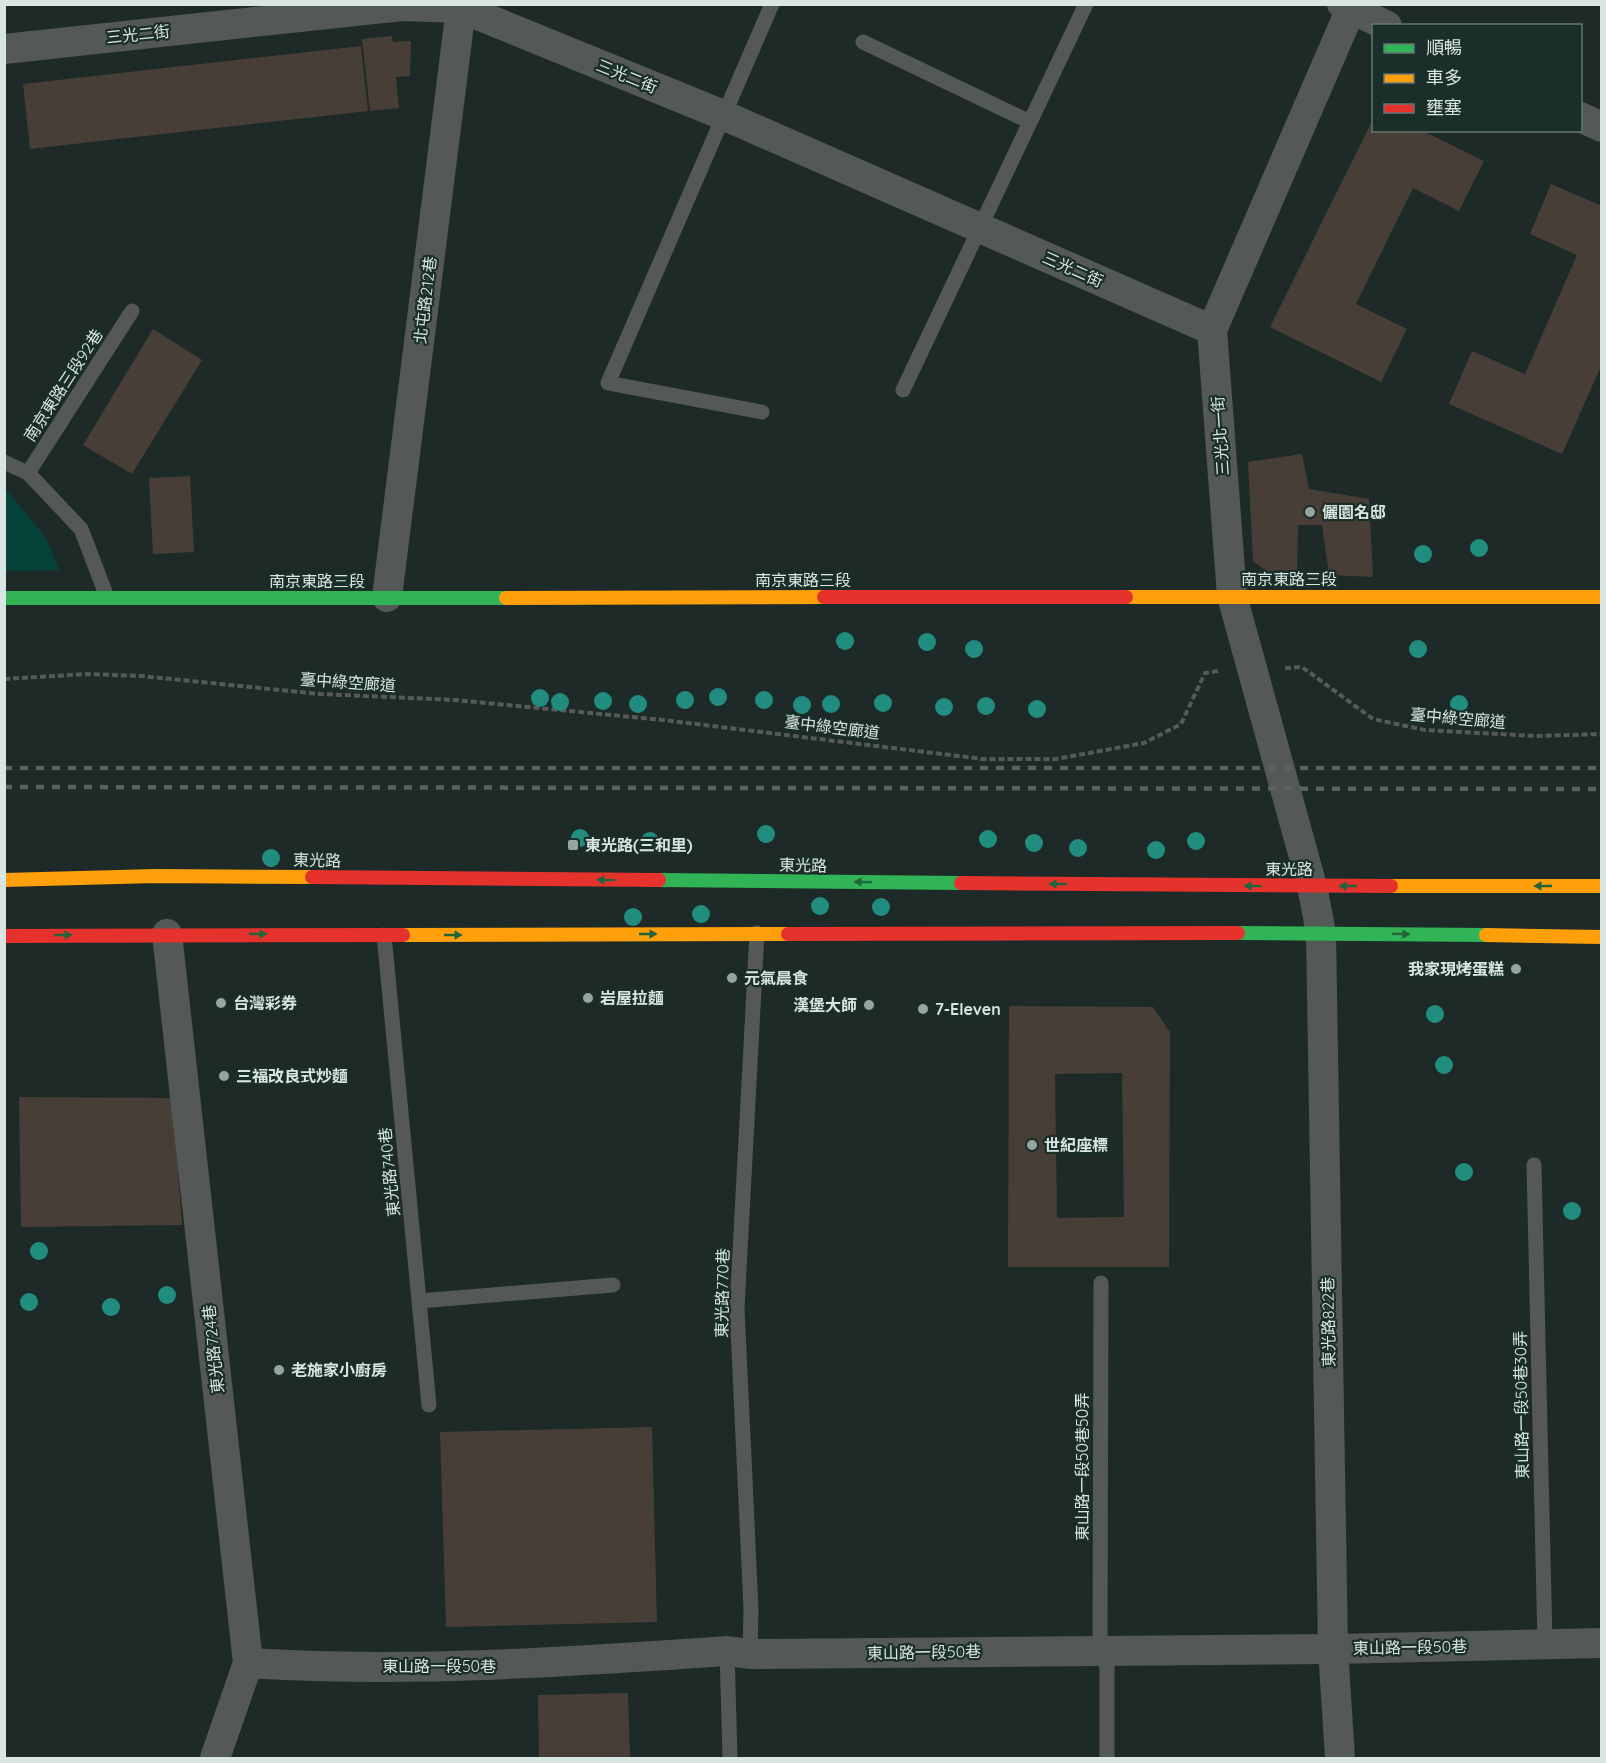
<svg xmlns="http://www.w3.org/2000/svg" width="1606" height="1763" viewBox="0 0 1606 1763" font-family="Quicksand,'Noto Sans TC',sans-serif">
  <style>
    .green { fill: #04423a }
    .building { fill: #473e38; fill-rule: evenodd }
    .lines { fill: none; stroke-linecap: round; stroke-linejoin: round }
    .path { stroke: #555a59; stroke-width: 4; stroke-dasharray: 6 3; stroke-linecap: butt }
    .lane { stroke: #545857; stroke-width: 15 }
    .street { stroke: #545857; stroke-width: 30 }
    .fast { stroke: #30b455; stroke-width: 14 }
    .slow { stroke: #ff9f0a; stroke-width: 14 }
    .jam { stroke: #e5322d; stroke-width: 14 }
    .rail { stroke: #5b605f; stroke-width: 4.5; stroke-dasharray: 8 8; stroke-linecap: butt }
    .tree { fill: #218d7e }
    .oneway { fill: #23643b }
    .poi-dot { fill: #98a4a1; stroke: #1a2e2a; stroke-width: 2 }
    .labels { text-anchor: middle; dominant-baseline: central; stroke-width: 4.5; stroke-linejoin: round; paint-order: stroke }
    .street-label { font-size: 16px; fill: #d9e5e2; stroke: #1a2e2a }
    .poi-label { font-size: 16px; font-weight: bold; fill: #d9e5e2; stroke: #1a2e2a; text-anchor: start }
  </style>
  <rect width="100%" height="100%" fill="#1e2a27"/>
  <!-- green -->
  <path class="green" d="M 5,491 L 9,493 L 46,538 L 59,570 L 5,571 Z"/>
  <!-- building -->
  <g class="building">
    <path d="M 392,36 L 393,42 L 411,41 L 410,76 L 396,77 L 399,108 L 370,111 L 362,39 Z"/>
    <path d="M 361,46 L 368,111 L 30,149 L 23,84 Z"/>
    <path d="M 1374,117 L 1374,130 L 1421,130 L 1484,161 L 1459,211 L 1413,188 L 1356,304 L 1407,329 L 1381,382 L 1270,327 Z"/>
    <path d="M 1551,184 L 1602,206 L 1602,364 L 1562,454 L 1449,404 L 1472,351 L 1525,374 L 1577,255 L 1530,234 Z"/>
    <path d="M 153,329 L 202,360 L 132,474 L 83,445 Z"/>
    <path d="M 1302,454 L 1309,489 L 1369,499 L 1373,577 L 1329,575 L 1322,525 L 1298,525 L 1297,576 L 1277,579 L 1253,561 L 1248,462 Z"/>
    <path d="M 190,476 L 194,552 L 153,554 L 149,478 Z"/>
    <path d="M 1009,1006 L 1153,1007 L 1170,1032 L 1169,1267 L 1008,1267 ZM 1122,1073 L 1124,1217 L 1057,1218 L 1055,1074 Z"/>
    <path d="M 19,1097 L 173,1098 L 182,1225 L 21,1227 Z"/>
    <path d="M 652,1427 L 657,1622 L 446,1627 L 440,1432 Z"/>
    <path d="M 628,1693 L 630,1758 L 539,1758 L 538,1695 Z"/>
  </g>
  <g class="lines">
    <!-- path -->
    <g class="path">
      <path d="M 1285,668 L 1302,667 L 1373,719 L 1425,730 L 1536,736 L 1602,734"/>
      <path d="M 4,679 L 87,674 L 141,676 L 320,694 L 455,700 L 663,720 L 983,759 L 1056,759 L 1144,743 L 1181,724 L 1205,673 L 1218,671"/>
    </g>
    <!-- lane -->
    <g class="lane">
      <path d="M 863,42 L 1030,122"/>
      <path d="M 903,390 L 1086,4"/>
      <path d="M 762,412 L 608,383 L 772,4"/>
      <path d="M 4,462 L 28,473 L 81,529 L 107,597"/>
      <path d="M 28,473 L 132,311"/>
      <path d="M 384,935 L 429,1405"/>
      <path d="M 1534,1165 L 1545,1644"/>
      <path d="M 1101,1283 L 1100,1651 L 1107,1667 L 1107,1758"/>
      <path d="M 419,1301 L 613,1285"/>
      <path d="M 727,1651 L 730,1758"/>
      <path d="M 750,1654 L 751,1609 L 737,1308 L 757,933"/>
    </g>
    <!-- street -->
    <g class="street">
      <path d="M 1342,4 L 1387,26"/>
      <path d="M 4,49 L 402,6 L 461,8 L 723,115 L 1212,330"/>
      <path d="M 1580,117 L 1602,127"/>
      <path d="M 387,597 L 461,8 L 464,4"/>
      <path d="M 167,934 L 248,1663 L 215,1758"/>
      <path d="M 248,1663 C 408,1673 567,1662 727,1651 L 750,1654 L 1333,1649 L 1602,1643"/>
      <path d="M 1340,1758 L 1333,1649 L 1321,933 L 1312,886 L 1232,596 L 1212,330 L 1353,4"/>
    </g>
    <!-- fast -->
    <g class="fast">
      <path d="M 4,598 L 506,598"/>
      <path d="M 659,880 L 961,883"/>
      <path d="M 1238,933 L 1486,935"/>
    </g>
    <!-- slow -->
    <g class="slow">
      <path d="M 1126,597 L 1602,597"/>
      <path d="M 506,598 L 824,597"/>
      <path d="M 4,880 L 156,876 L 312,877"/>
      <path d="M 1391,886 L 1602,886"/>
      <path d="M 403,935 L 788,934"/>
      <path d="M 1486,935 L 1602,937"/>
    </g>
    <!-- jam -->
    <g class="jam">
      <path d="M 824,597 L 1126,597"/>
      <path d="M 312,877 L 659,880"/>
      <path d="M 961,883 L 1391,886"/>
      <path d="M 788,934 L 1238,933"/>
      <path d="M 4,936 L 403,935"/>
    </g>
    <!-- rail -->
    <g class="rail">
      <path d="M 4,768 L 1602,768"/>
      <path d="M 4,787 L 1602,789"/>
    </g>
  </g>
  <!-- trees -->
  <g class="tree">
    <circle cx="1479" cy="548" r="9"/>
    <circle cx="1423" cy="554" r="9"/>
    <circle cx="845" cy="641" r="9"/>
    <circle cx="927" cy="642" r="9"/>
    <circle cx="974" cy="649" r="9"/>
    <circle cx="1418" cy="649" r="9"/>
    <circle cx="718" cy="697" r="9"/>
    <circle cx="540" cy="698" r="9"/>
    <circle cx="685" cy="700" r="9"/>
    <circle cx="764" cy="700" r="9"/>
    <circle cx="603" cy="701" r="9"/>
    <circle cx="560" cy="702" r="9"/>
    <circle cx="883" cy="703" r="9"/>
    <circle cx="638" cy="704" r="9"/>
    <circle cx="831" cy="704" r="9"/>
    <circle cx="1459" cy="704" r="9"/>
    <circle cx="802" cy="705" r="9"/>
    <circle cx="986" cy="706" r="9"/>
    <circle cx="944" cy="707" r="9"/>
    <circle cx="1037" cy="709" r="9"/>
    <circle cx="766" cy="834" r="9"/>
    <circle cx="580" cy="838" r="9"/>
    <circle cx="988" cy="839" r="9"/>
    <circle cx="650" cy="841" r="9"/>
    <circle cx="1196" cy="841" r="9"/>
    <circle cx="1034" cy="843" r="9"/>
    <circle cx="1078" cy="848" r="9"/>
    <circle cx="1156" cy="850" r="9"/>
    <circle cx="271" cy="858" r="9"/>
    <circle cx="820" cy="906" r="9"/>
    <circle cx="881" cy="907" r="9"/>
    <circle cx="701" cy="914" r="9"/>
    <circle cx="633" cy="917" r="9"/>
    <circle cx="1435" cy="1014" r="9"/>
    <circle cx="1444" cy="1065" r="9"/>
    <circle cx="1464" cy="1172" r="9"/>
    <circle cx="1572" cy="1211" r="9"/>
    <circle cx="39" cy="1251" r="9"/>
    <circle cx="167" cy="1295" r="9"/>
    <circle cx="29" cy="1302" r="9"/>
    <circle cx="111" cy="1307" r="9"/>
  </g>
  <!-- one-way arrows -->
  <defs><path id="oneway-solid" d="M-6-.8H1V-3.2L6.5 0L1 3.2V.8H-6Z" transform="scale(1.5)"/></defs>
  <g class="oneway">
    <use href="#oneway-solid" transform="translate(606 880) rotate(-179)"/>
    <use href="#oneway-solid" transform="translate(863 882) rotate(-179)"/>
    <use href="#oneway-solid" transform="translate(1058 884) rotate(-179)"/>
    <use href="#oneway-solid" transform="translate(1253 886) rotate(-179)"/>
    <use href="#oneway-solid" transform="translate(1348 886) rotate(180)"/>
    <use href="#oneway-solid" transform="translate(1543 886) rotate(180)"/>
    <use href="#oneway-solid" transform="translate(258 934)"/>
    <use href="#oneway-solid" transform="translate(648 934)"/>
    <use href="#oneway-solid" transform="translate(1401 934) rotate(1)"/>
    <use href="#oneway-solid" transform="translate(63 935) rotate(-1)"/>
    <use href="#oneway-solid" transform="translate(453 935)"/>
  </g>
  <!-- markers -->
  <g class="poi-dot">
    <circle cx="1310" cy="512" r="6"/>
    <rect x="567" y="839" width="12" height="12" rx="3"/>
    <circle cx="1516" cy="969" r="6"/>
    <circle cx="732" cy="978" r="6"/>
    <circle cx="588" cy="998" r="6"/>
    <circle cx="221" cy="1003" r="6"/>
    <circle cx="869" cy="1005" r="6"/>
    <circle cx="923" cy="1009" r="6"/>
    <circle cx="224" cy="1076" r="6"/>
    <circle cx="1032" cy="1145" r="6"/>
    <circle cx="279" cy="1370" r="6"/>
  </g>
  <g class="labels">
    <!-- street labels -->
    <g class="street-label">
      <text transform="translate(138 34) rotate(-6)">三光二街</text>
      <text transform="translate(627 76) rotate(22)">三光二街</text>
      <text transform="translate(1073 269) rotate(24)">三光二街</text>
      <text transform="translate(425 300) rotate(-83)">北屯路212巷</text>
      <text transform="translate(63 385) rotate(-57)">南京東路三段92巷</text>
      <text transform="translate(1220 436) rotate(-94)">三光北一街</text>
      <text x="1289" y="579">南京東路三段</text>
      <text x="803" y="580">南京東路三段</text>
      <text x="317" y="581">南京東路三段</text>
      <text transform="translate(348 682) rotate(4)">臺中綠空廊道</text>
      <text transform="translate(1458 718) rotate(5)">臺中綠空廊道</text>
      <text transform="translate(832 727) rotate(7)">臺中綠空廊道</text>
      <text transform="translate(317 860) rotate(1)">東光路</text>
      <text transform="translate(803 865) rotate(1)">東光路</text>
      <text x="1289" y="869">東光路</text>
      <text transform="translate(389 1172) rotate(-96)">東光路740巷</text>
      <text transform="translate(722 1293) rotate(-89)">東光路770巷</text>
      <text transform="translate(1328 1322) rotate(-91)">東光路822巷</text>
      <text transform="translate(213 1349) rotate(-96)">東光路724巷</text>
      <text transform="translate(1521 1405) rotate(-91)">東山路一段50巷30弄</text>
      <text transform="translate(1082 1467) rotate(-90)">東山路一段50巷50弄</text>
      <text transform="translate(1410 1647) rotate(-1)">東山路一段50巷</text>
      <text transform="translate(924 1652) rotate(-1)">東山路一段50巷</text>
      <text x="439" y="1666">東山路一段50巷</text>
    </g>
    <!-- poi labels -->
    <g class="poi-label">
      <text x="1322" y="512">儷園名邸</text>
      <text x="585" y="845">東光路(三和里)</text>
      <text x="1504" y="969" text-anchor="end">我家現烤蛋糕</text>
      <text x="744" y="978">元氣晨食</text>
      <text x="600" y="998">岩屋拉麵</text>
      <text x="233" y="1003">台灣彩券</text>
      <text x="857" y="1005" text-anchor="end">漢堡大師</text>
      <text x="935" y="1009">7-Eleven</text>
      <text x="236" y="1076">三福改良式炒麵</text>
      <text x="1044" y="1145">世紀座標</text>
      <text x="291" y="1370">老施家小廚房</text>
    </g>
  </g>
  <!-- border -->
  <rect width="1606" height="1763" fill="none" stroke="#d9e5e2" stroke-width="12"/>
  <!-- legend -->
  <rect x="1372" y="24" width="210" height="108" fill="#1a2e2a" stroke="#667774" stroke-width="1.5"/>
  <rect x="1384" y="44" width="30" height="9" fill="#30b455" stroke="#667774" stroke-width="1.5"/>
  <text x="1426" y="54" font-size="18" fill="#d9e5e2">順暢</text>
  <rect x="1384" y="74" width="30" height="9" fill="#ff9f0a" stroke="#667774" stroke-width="1.5"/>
  <text x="1426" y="84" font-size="18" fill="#d9e5e2">車多</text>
  <rect x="1384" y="104" width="30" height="9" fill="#e5322d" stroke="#667774" stroke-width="1.5"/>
  <text x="1426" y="114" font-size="18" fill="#d9e5e2">壅塞</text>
</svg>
